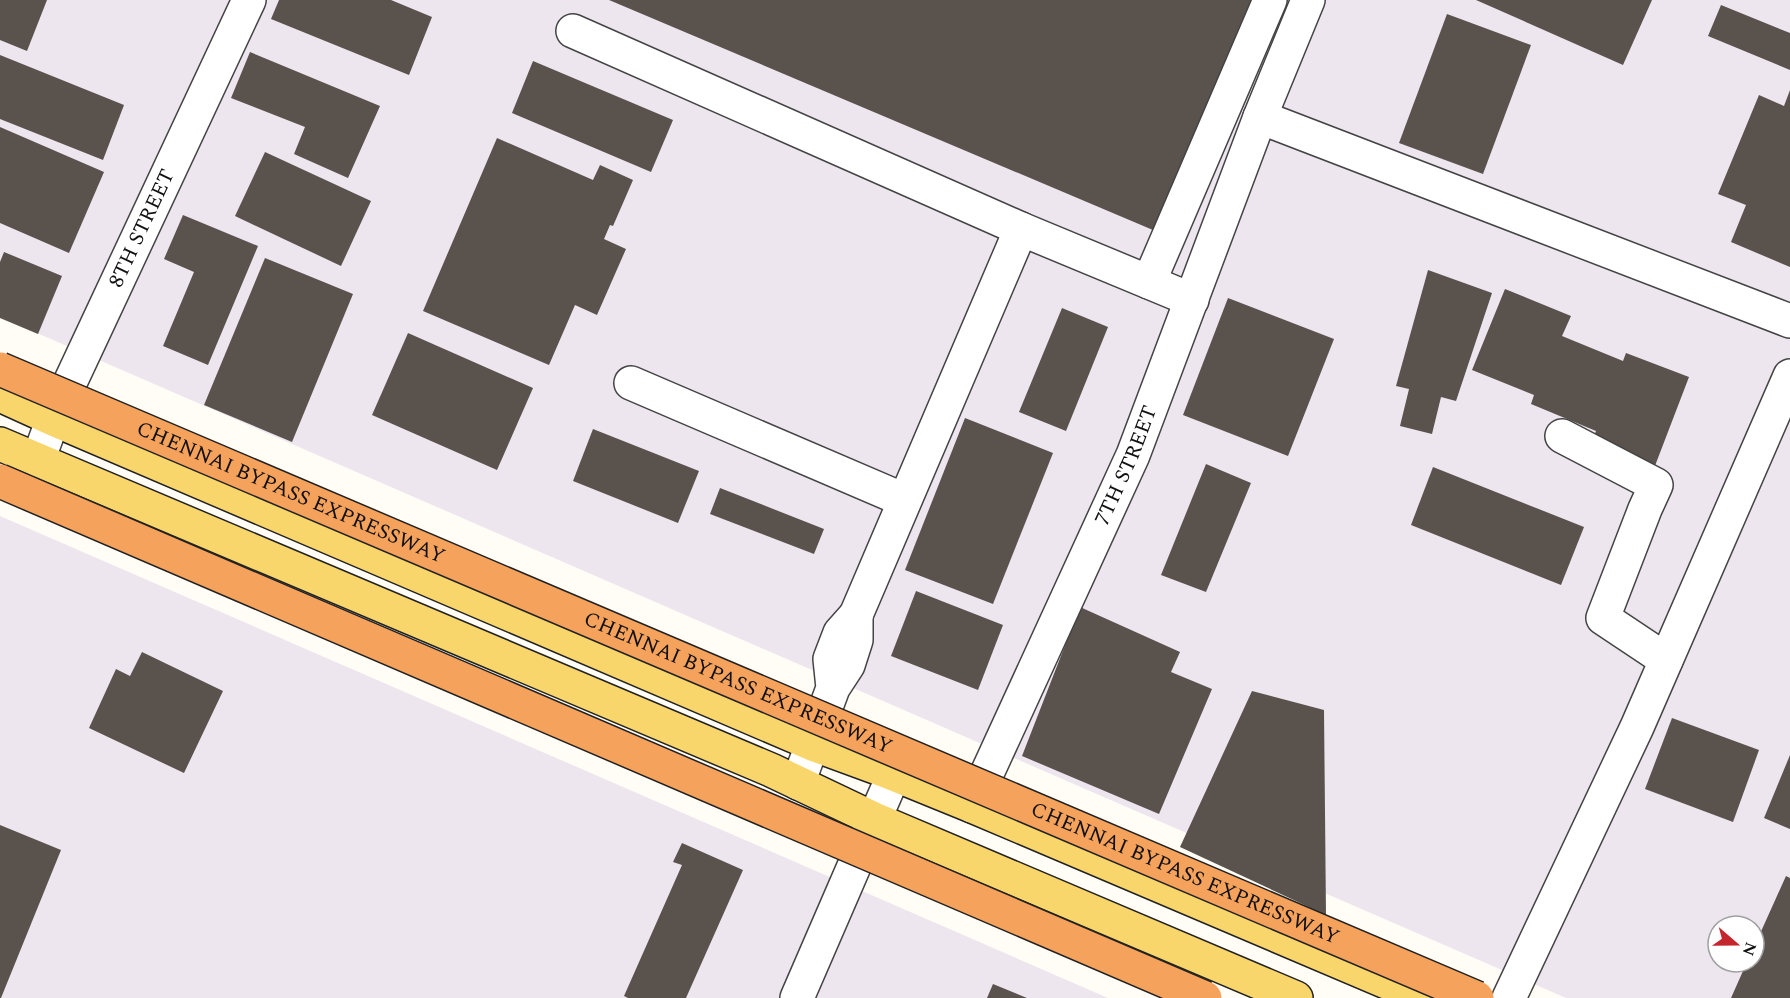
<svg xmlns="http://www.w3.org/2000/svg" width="1790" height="998" viewBox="0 0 1790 998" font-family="Spectral,serif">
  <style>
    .industrial { fill: #eee6ef; fill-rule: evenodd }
    .building { fill: #5a524d }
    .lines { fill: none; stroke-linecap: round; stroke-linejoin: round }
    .minor-casing { stroke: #444; stroke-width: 36 }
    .major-casing { stroke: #222; stroke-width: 36 }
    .minor { stroke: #fff; stroke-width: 33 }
    .major { stroke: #f9d66b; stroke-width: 33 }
    .highway-bridge-casing { stroke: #222; stroke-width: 36; stroke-linecap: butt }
    .highway-bridge { stroke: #f5a25d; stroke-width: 33 }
    .labels { text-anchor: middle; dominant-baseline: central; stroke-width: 6; stroke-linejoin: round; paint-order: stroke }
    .street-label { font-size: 21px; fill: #111; stroke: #fff }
  </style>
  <rect width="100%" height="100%" fill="#fffdf5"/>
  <!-- industrial -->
  <g class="industrial">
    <path d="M 0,0 L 1790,0 L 1790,998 L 1566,998 L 0,317 ZM 1718,926 L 1754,926 L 1754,962 L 1718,962 Z"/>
    <path d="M 0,516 L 1108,998 L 0,998 Z"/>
  </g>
  <!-- building -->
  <g class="building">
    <path d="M 0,0 L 47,0 L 27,51 L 0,40 Z"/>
    <path d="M 279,0 L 391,0 L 432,17 L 409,75 L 271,19 Z"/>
    <path d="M 609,0 L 1258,0 L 1160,233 Z"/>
    <path d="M 1476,0 L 1652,0 L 1623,65 Z"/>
    <path d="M 1721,5 L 1790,33 L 1790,70 L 1708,36 Z"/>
    <path d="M 1447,14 L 1531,45 L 1483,174 L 1399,143 Z"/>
    <path d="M 250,52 L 380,106 L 348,178 L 294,154 L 305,127 L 231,98 Z"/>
    <path d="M 0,55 L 124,105 L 103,160 L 0,119 Z"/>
    <path d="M 533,61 L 673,120 L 651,172 L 512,113 Z"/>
    <path d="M 1790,90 L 1790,267 L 1731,242 L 1746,205 L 1718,194 L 1759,95 L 1784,106 Z"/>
    <path d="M 0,127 L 104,172 L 69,253 L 0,223 Z"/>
    <path d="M 497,138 L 593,180 L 600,165 L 633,180 L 613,226 L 610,225 L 604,239 L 626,249 L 597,315 L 575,305 L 549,365 L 423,311 Z"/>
    <path d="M 265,152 L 371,201 L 341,266 L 235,216 Z"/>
    <path d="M 183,215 L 258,246 L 208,365 L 163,346 L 194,272 L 164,259 Z"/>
    <path d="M 4,252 L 62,276 L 38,334 L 0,318 L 0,262 Z"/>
    <path d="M 265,258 L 353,294 L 292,442 L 204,405 Z"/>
    <path d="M 1428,270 L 1492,293 L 1456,401 L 1441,397 L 1432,434 L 1400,426 L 1409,389 L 1396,386 Z"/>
    <path d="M 1505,289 L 1571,316 L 1562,336 L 1623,361 L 1626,353 L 1689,377 L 1653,471 L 1590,447 L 1596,431 L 1531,404 L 1534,395 L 1472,370 Z"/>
    <path d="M 1228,298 L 1334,339 L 1288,456 L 1183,415 Z"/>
    <path d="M 1062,308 L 1108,327 L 1066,431 L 1019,412 Z"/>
    <path d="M 408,333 L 533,388 L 497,470 L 372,415 Z"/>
    <path d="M 965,418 L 1053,453 L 993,604 L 905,570 Z"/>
    <path d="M 593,429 L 699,471 L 678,523 L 573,481 Z"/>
    <path d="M 1206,464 L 1251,483 L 1206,592 L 1161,575 Z"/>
    <path d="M 1433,467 L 1584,527 L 1561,585 L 1411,525 Z"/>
    <path d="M 720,488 L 824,529 L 814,554 L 710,514 Z"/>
    <path d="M 916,591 L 1003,625 L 978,690 L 891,656 Z"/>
    <path d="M 1080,607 L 1180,652 L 1171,672 L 1212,689 L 1159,814 L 1022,756 Z"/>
    <path d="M 142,652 L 223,691 L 184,773 L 89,728 L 116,669 L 130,676 Z"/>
    <path d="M 1252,691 L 1324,710 L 1326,915 L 1180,847 Z"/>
    <path d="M 1672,718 L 1759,750 L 1733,822 L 1645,789 Z"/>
    <path d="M 1790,755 L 1790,829 L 1764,818 Z"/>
    <path d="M 0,825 L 61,850 L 1,998 L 0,998 Z"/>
    <path d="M 682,843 L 743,870 L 686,998 L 628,998 L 624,996 L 682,865 L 673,862 Z"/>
    <path d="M 1786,876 L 1790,878 L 1790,998 L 1731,998 L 1747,962 L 1754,962 L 1754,947 Z"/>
    <path d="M 993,984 L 1027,998 L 987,998 Z"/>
  </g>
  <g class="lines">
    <defs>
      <g id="minor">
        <path d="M 573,31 L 1021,229"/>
        <path d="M 1260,117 L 1790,321"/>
        <path d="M 1149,282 L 1270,0"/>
        <path d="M 631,383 L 904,500"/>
        <path d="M 1562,436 L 1656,485 L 1645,509 L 1603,618 L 1666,660"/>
        <path id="s1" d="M 38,460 L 53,419 L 249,0"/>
        <path d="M 856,615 L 1021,229 L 1192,300"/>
        <path d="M 798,783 L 833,688 L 848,665 L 856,640 L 856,615 L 840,633 L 830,659 L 833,688"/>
        <path id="s2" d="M 972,806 L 1133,455 L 1260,117 L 1308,0"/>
        <path d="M 797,998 L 894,774"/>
        <path d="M 1509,998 L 1637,727 L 1790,376"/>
      </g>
      <g id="major">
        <path d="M 0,395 L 53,419 L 815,745 L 886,771 L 972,806 L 1424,998"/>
        <path d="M 0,444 L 771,770 L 874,819 L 1296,998"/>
      </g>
    </defs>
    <!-- minor casing -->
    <use href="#minor" class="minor-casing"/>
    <!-- major casing -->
    <use href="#major" class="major-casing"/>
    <!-- minor -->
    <use href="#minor" class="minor"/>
    <!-- major -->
    <use href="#major" class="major"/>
    <defs>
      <g id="highway-bridge">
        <path id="s3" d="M 0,369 L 1477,998"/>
        <path d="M 0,481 L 1205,998"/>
      </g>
    </defs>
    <!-- highway-bridge casing -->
    <use href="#highway-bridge" class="highway-bridge-casing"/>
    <!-- highway-bridge -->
    <use href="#highway-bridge" class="highway-bridge"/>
  </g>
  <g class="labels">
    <!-- street labels -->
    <g class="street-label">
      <text stroke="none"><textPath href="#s1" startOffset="254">8TH STREET</textPath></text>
      <text stroke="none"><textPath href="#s2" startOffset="374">7TH STREET</textPath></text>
      <text stroke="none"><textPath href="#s3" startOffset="316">CHENNAI BYPASS EXPRESSWAY</textPath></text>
      <text stroke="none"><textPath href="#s3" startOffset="802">CHENNAI BYPASS EXPRESSWAY</textPath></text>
      <text stroke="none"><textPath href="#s3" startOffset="1288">CHENNAI BYPASS EXPRESSWAY</textPath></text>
    </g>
  </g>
  <!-- north arrow -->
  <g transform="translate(1736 944) rotate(110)"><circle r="28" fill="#ffffff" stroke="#a0a0a0" stroke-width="1.5"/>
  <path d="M0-4.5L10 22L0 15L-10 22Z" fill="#c4262e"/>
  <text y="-9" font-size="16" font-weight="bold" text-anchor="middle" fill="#111111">N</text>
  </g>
</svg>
